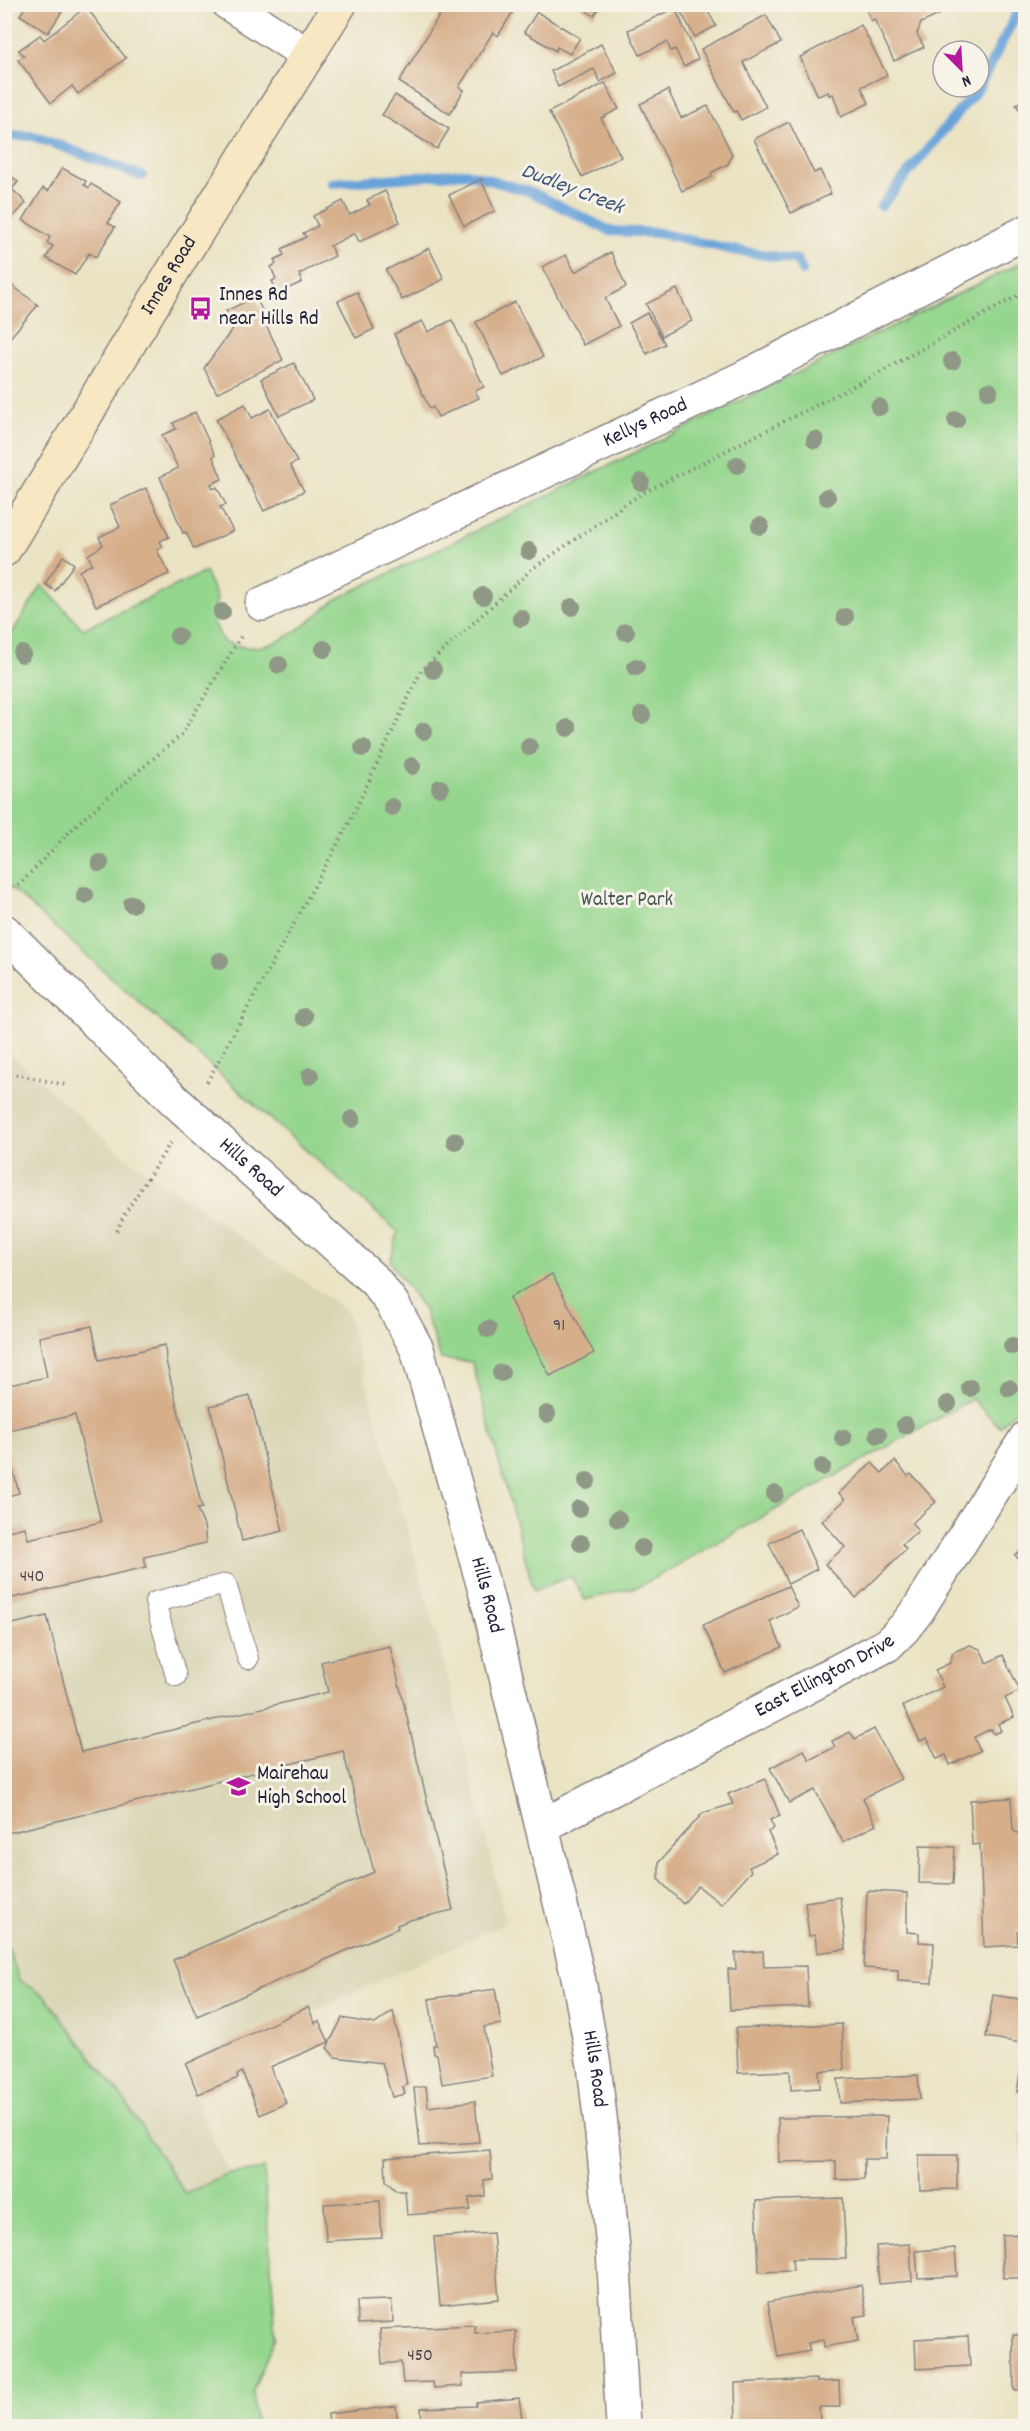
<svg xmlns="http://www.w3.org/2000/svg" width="1030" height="2431" viewBox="0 0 1030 2431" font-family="Dekko,sans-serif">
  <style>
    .built { fill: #d9d5b5 }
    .green { fill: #94d68d; stroke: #5b7c64; stroke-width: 1.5 }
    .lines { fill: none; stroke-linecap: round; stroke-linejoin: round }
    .stream { stroke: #69a3d9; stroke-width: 10 }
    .building { fill: #d6ae8a }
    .service-casing { stroke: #868280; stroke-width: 22 }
    .minor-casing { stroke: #868280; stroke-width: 36 }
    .secondary-casing { stroke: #868280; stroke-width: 36 }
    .path { stroke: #868280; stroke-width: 4; stroke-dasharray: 1.5 4.5; stroke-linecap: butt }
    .service { stroke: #fff; stroke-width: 20 }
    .minor { stroke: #fff; stroke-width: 33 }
    .secondary { stroke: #f7e8c3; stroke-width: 33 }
    .tree { fill: #8f9786 }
    .labels { text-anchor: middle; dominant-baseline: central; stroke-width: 6; stroke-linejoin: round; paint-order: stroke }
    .number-label { font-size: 18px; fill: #4f454f }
    .street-label { font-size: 21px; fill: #22223b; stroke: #f7f3e8 }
    .poi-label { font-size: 21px; fill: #22223b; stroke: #f7f3e8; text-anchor: start }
    .park-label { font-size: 21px; fill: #445854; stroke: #f7f3e8 }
    .water-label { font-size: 22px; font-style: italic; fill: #3e567a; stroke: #f7f3e8 }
  </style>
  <rect width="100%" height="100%" fill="#f7f3e8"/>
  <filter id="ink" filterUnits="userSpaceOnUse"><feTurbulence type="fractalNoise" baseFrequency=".0167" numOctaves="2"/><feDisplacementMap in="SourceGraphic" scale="12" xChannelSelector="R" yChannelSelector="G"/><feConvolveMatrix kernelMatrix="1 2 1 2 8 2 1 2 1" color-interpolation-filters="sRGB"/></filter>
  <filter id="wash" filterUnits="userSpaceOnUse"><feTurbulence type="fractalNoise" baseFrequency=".008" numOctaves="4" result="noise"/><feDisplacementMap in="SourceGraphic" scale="24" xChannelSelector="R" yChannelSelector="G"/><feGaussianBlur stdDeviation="1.35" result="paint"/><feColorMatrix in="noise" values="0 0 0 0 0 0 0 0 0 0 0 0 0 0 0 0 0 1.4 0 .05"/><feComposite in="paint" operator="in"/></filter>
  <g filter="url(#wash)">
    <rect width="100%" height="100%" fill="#eae3c4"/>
    <!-- built -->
    <path class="built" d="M 4,1048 L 124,1156 L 346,1310 L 441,1650 L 506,1923 L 183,2071 L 229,2174 L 264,2169 L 276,2336 L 253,2391 L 256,2426 L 5,2426 Z"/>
    <!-- green -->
    <g class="green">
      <path d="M 1025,261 L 1025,1400 L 1000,1427 L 972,1399 L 640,1586 L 585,1600 L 571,1576 L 534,1591 L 472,1362 L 441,1359 L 423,1308 L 390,1262 L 398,1232 L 5,883 L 4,646 L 42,585 L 83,629 L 205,572 L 217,597 L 213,619 L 223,642 C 231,643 239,647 246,647 C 281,650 311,620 335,600 Z"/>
      <path d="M 4,1935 L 19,1980 L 44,1995 L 120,2094 L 185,2194 L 229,2174 L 264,2169 L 276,2336 L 253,2391 L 256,2426 L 5,2426 Z"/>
    </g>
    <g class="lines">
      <!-- stream -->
      <g class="stream">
        <path d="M 979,87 L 1016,15 L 1026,8"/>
        <path d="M 4,136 L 33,136 L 142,176"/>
        <path d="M 332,183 L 466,173 L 531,192 L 610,231 L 659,233 L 733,250 L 797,260 L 802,271"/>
        <path d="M 881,206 L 979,87"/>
      </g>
    </g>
    <g id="blocks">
      <!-- building -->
      <g class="building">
        <path d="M 27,4 L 67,4 L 48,33 L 20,15 Z"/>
        <path d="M 446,4 L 505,4 L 514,10 L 498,36 L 493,32 L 459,87 L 464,90 L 450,114 L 399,82 Z"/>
        <path d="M 577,4 L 602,4 L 594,16 Z"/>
        <path d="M 704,4 L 716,26 L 695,37 L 677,5 Z"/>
        <path d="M 864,4 L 933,4 L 939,15 L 921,23 L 917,34 L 924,47 L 894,61 L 874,19 L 871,21 Z"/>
        <path d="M 86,7 L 126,58 L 78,94 L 72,86 L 51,103 L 18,60 L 24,56 L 19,50 L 40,35 L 44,40 Z"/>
        <path d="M 675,8 L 698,59 L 684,67 L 675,49 L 671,51 L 667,42 L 640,55 L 628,30 Z"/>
        <path d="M 537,12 L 580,38 L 570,54 L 557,47 L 556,51 L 524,32 Z"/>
        <path d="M 766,15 L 781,43 L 743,62 L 766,107 L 741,120 L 736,111 L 734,112 L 701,49 Z"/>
        <path d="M 861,25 L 887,75 L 861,87 L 869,103 L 841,117 L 833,94 L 829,95 L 828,92 L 818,96 L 800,57 Z"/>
        <path d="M 601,44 L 617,73 L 600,82 L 594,69 L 558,87 L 551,71 Z"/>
        <path d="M 605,83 L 619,109 L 601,118 L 621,157 L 582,177 L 549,112 Z"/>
        <path d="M 668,90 L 681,118 L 708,106 L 732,154 L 728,164 L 711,173 L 712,177 L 682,191 L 640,104 Z"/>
        <path d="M 395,95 L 449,129 L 437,149 L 382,115 Z"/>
        <path d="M 1026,99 L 1026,121 L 1016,104 Z"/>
        <path d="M 789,122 L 814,173 L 820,170 L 831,194 L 791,213 L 754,139 Z"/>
        <path d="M 62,168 L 86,181 L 84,185 L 89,188 L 91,184 L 121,202 L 108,223 L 115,227 L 96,257 L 89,253 L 75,275 L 46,258 L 53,246 L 47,243 L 50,237 L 23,220 L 43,188 L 48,191 Z"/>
        <path d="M 4,170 L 18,182 L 12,189 L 26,203 L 6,225 Z"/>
        <path d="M 481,179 L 495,211 L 464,226 L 449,195 Z"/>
        <path d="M 385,191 L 400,222 L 359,242 L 355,233 L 330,246 L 335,256 L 299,274 L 302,282 L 278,293 L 272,281 L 276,279 L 271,267 L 276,264 L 274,260 L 284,255 L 282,249 L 306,237 L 303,233 L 318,226 L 313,216 L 343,201 L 350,215 L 370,205 L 367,200 Z"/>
        <path d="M 429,248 L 444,279 L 402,300 L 386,270 Z"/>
        <path d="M 611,252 L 626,287 L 605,298 L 619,326 L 583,345 L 542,267 L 566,255 L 575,272 Z"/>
        <path d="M 4,279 L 38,305 L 8,340 L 4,337 Z"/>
        <path d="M 677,289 L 692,321 L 662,336 L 646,304 Z"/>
        <path d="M 357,292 L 374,329 L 356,338 L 338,301 Z"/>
        <path d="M 255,297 L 266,317 L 263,319 L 283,360 L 217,393 L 204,368 L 234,327 L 226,311 Z"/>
        <path d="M 515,302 L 543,357 L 503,376 L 476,322 Z"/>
        <path d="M 647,313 L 665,344 L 647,354 L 629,323 Z"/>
        <path d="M 452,320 L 484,387 L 475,391 L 479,398 L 438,417 L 433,407 L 430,409 L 394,334 L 422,321 L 428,332 Z"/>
        <path d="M 294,363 L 313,400 L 279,416 L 261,379 Z"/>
        <path d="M 245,404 L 252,418 L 270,409 L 297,462 L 290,465 L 304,491 L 264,511 L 216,419 Z"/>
        <path d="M 195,412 L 215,455 L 213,457 L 222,479 L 211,484 L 213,489 L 217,487 L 226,505 L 220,507 L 233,531 L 194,549 L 186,532 L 183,533 L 160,477 L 178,468 L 162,435 L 176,429 L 173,423 Z"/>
        <path d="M 146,488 L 169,537 L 160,541 L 163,547 L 157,550 L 169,574 L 96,606 L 79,571 L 92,564 L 88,555 L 103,545 L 99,537 L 120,527 L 110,505 Z"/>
        <path d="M 63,556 L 74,564 L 55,591 L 45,584 Z"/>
        <path d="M 552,1274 L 594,1353 L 550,1376 L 509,1298 Z"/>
        <path d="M 92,1326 L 99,1360 L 165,1345 L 166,1361 L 202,1508 L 197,1509 L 204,1526 L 206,1543 L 144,1557 L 146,1567 L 4,1600 L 4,1532 L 25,1527 L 28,1539 L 101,1522 L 75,1415 L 4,1431 L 4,1386 L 47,1377 L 39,1337 Z"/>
        <path d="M 250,1396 L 283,1531 L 242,1541 L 210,1406 Z"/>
        <path d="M 4,1436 L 19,1493 L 4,1497 Z"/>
        <path d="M 895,1461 L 908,1476 L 911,1474 L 936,1502 L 912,1523 L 918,1531 L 902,1544 L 906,1549 L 856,1598 L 825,1564 L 845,1547 L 822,1521 L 845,1500 L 839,1493 L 872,1463 L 882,1473 Z"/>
        <path d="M 799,1529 L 817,1569 L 788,1584 L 769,1543 Z"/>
        <path d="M 1026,1547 L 1026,1568 L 1015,1555 Z"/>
        <path d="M 788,1586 L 798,1607 L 770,1621 L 782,1647 L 725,1673 L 703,1625 Z"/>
        <path d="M 47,1616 L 81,1752 L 328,1692 L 321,1662 L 390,1646 L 453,1910 L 410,1920 L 397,1925 L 398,1928 L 197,2016 L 173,1960 L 374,1872 L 343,1751 L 8,1833 L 4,1820 L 4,1626 Z"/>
        <path d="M 970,1645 L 980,1649 L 987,1663 L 1003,1655 L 1020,1691 L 1005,1698 L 1014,1717 L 998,1724 L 1001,1731 L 994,1734 L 991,1729 L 974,1737 L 980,1751 L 950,1765 L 946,1755 L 937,1759 L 927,1738 L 920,1741 L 903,1706 L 943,1687 L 935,1670 L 950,1663 L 953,1652 Z"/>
        <path d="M 874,1729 L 901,1779 L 863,1798 L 876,1825 L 843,1842 L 815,1790 L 789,1803 L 770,1768 L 804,1750 L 809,1760 L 835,1747 L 832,1741 L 850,1732 L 855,1739 Z"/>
        <path d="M 765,1779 L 780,1816 L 770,1820 L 774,1828 L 768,1832 L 778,1854 L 749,1867 L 751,1871 L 721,1904 L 698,1886 L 683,1904 L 659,1880 L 659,1862 L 703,1813 L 733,1804 L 728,1794 Z"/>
        <path d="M 1011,1798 L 1013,1830 L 1026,1839 L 1026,1931 L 1017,1931 L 1018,1945 L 984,1947 L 980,1844 L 972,1845 L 970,1800 Z"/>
        <path d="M 920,1846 L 955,1847 L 953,1884 L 919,1883 Z"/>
        <path d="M 867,1891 L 907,1893 L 907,1932 L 919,1933 L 919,1942 L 934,1943 L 932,1983 L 898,1981 L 898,1970 L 864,1968 Z"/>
        <path d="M 840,1897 L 846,1949 L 817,1953 L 815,1935 L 809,1936 L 805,1902 Z"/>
        <path d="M 763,1951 L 764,1967 L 806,1966 L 808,2007 L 730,2010 L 728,1969 L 736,1969 L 735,1953 Z"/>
        <path d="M 495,1989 L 501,2024 L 484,2027 L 492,2076 L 442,2084 L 437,2054 L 434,2054 L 433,2045 L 436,2045 L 429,1999 Z"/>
        <path d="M 993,1995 L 1026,2000 L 1026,2044 L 986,2037 Z"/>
        <path d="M 308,2007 L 315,2023 L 319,2021 L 329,2042 L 270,2067 L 286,2103 L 260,2115 L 242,2072 L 237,2075 L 238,2078 L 198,2094 L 186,2064 Z"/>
        <path d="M 393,2011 L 407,2085 L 403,2087 L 405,2094 L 392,2097 L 382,2063 L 335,2057 L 327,2048 L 342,2018 L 375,2024 Z"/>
        <path d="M 842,2024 L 844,2070 L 819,2071 L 820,2088 L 791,2090 L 790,2071 L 738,2073 L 736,2028 Z"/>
        <path d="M 1024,2048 L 1026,2048 L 1026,2094 L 1017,2092 Z"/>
        <path d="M 918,2075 L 920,2099 L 840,2103 L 838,2079 Z"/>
        <path d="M 426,2086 L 428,2107 L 475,2101 L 479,2142 L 420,2146 L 414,2088 Z"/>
        <path d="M 887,2116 L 886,2159 L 864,2159 L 864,2179 L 836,2180 L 836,2161 L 779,2162 L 778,2118 Z"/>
        <path d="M 1026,2132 L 1026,2169 L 1024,2169 L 1021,2133 Z"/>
        <path d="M 490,2150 L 492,2179 L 484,2180 L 485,2196 L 469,2198 L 470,2210 L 407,2215 L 405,2191 L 396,2191 L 386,2181 L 385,2158 Z"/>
        <path d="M 919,2155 L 957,2155 L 957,2189 L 920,2190 Z"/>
        <path d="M 843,2198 L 846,2259 L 792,2259 L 793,2271 L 759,2272 L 756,2201 Z"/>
        <path d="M 380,2201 L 382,2238 L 326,2241 L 324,2204 Z"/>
        <path d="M 493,2233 L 499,2299 L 440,2305 L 434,2237 Z"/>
        <path d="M 1026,2234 L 1026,2278 L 1003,2278 L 1002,2235 Z"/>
        <path d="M 910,2244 L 912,2281 L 879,2284 L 876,2246 Z"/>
        <path d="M 955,2248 L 957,2276 L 918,2278 L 916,2251 Z"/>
        <path d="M 861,2285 L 867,2315 L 854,2317 L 858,2341 L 824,2347 L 823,2340 L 808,2343 L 810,2351 L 778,2357 L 768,2302 Z"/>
        <path d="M 392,2300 L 393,2322 L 358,2324 L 357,2301 Z"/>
        <path d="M 475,2325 L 475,2333 L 516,2331 L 517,2372 L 462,2374 L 463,2386 L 434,2388 L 433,2382 L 403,2383 L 401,2362 L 382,2364 L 380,2329 Z"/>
        <path d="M 1013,2335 L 1026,2335 L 1026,2390 L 1014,2390 Z"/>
        <path d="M 968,2336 L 970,2366 L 916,2369 L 915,2339 Z"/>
        <path d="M 817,2379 L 817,2382 L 839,2381 L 840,2407 L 819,2407 L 820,2426 L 791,2426 L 791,2424 L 736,2426 L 735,2383 Z"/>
        <path d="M 519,2398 L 523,2426 L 422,2426 L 421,2408 L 476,2406 L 476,2402 Z"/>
        <path d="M 396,2406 L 398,2426 L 329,2426 L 328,2414 Z"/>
      </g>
    </g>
  </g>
  <g filter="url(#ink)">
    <use href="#blocks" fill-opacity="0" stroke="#868280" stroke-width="1.5"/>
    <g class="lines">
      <defs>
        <path id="service" d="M 176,1676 L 155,1602 L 226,1584 L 248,1659"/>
        <g id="minor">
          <path d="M 229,4 L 308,55"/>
          <path id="s1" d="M 262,604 L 743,378 L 1026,232"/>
          <path id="s2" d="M 4,931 L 174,1100 L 375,1281 L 392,1303 L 417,1349 L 487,1598 L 579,1981 L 594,2065 L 604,2152 L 613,2249 L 623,2426"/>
          <path id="s3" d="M 544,1825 L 887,1645 L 904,1628 L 918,1610 L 1026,1438"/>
        </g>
        <g id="secondary">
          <path id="s4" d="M 4,550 L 179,261 L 340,4"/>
        </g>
      </defs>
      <!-- service casing -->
      <use href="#service" class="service-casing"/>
      <!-- minor casing -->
      <use href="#minor" class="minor-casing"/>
      <!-- secondary casing -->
      <use href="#secondary" class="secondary-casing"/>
      <!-- path -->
      <g class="path">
        <path d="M 18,886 L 78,823 L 182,734 L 243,633"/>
        <path d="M 4,1072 L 66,1085"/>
        <path d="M 207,1082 L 349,823 L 421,671 L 532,569 L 639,495 L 881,372 L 1026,291"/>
        <path d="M 117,1231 L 124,1215 L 171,1142"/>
      </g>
      <!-- service -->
      <use href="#service" class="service"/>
      <!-- minor -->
      <use href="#minor" class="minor"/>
      <!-- secondary -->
      <use href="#secondary" class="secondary"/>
    </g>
    <!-- trees -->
    <g class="tree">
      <circle cx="952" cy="361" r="9"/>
      <circle cx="989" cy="391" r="9"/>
      <circle cx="879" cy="407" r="9"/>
      <circle cx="956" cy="420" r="9"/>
      <circle cx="815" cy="440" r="9"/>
      <circle cx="737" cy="465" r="9"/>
      <circle cx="641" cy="482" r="9"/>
      <circle cx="827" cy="497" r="9"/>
      <circle cx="760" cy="526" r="9"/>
      <circle cx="529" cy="551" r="9"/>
      <circle cx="483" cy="596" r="9"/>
      <circle cx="572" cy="607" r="9"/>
      <circle cx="222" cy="612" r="9"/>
      <circle cx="845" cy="617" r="9"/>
      <circle cx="521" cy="618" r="9"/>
      <circle cx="626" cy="632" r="9"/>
      <circle cx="178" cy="636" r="9"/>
      <circle cx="324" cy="649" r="9"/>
      <circle cx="22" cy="654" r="9"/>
      <circle cx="279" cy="665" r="9"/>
      <circle cx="636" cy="667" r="9"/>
      <circle cx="433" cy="670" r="9"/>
      <circle cx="642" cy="715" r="9"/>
      <circle cx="568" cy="728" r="9"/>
      <circle cx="424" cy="731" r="9"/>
      <circle cx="529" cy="747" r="9"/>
      <circle cx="363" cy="748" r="9"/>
      <circle cx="412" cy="766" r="9"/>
      <circle cx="440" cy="788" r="9"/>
      <circle cx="392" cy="807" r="9"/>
      <circle cx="100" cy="863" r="9"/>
      <circle cx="85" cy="895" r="9"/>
      <circle cx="132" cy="904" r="9"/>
      <circle cx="220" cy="961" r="9"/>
      <circle cx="304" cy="1017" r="9"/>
      <circle cx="310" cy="1076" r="9"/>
      <circle cx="352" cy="1119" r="9"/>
      <circle cx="455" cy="1141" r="9"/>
      <circle cx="488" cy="1329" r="9"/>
      <circle cx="1012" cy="1346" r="9"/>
      <circle cx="501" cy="1373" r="9"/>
      <circle cx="970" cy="1388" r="9"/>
      <circle cx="1009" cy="1388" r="9"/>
      <circle cx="948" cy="1404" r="9"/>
      <circle cx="547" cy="1414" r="9"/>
      <circle cx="905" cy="1425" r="9"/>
      <circle cx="878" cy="1435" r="9"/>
      <circle cx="843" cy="1438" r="9"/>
      <circle cx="822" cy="1467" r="9"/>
      <circle cx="587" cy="1481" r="9"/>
      <circle cx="775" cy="1494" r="9"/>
      <circle cx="579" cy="1509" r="9"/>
      <circle cx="618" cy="1519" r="9"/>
      <circle cx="581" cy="1543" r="9"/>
      <circle cx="642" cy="1548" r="9"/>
    </g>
  </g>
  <!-- icons -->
  <defs>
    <symbol id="bus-bare" viewBox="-9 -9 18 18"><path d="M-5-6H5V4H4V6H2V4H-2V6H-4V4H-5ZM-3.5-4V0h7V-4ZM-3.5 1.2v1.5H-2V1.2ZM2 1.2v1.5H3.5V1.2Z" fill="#b5179e" stroke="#f7f3e8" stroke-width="2.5" paint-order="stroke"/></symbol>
    <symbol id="school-bare" viewBox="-9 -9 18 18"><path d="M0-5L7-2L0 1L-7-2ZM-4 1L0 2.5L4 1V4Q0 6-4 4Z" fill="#b5179e" stroke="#f7f3e8" stroke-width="2.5" paint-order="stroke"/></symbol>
  </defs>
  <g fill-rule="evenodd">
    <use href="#bus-bare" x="184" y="292" width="33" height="33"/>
    <use href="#school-bare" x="222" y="1770" width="33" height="33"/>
  </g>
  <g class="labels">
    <!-- number labels -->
    <g class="number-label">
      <text x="559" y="1326">91</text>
      <text x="32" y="1577">440</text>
      <text x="420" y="2356">450</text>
    </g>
    <!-- street labels -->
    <g class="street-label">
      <text stroke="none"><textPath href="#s4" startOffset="320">Innes Road</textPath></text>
      <text stroke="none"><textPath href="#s1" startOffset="424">Kellys Road</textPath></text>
      <text stroke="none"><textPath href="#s2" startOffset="342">Hills Road</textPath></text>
      <text stroke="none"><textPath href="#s2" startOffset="846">Hills Road</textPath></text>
      <text stroke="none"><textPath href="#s3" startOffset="318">East Ellington Drive</textPath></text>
      <text stroke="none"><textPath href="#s2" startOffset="1332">Hills Road</textPath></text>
    </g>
    <!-- poi labels -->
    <g class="poi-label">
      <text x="219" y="296">Innes Rd<tspan x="219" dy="24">near Hills Rd</tspan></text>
      <text x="257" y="1775">Mairehau<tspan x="257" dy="24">High School</tspan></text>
    </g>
    <!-- park labels -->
    <g class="park-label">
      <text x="627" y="901">Walter Park</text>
    </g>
    <!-- water labels -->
    <g class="water-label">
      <text transform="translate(572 190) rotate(21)">Dudley Creek</text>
    </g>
  </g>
  <!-- margin -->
  <rect width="1030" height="2431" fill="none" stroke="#f7f3e8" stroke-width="24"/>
  <!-- north arrow -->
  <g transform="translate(961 69) rotate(156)"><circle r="28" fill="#f7f3e8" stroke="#a29fa3" stroke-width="1.5"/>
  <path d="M0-4.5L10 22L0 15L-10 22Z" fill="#b5179e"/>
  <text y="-9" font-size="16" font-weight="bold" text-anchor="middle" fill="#22223b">N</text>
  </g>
</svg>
